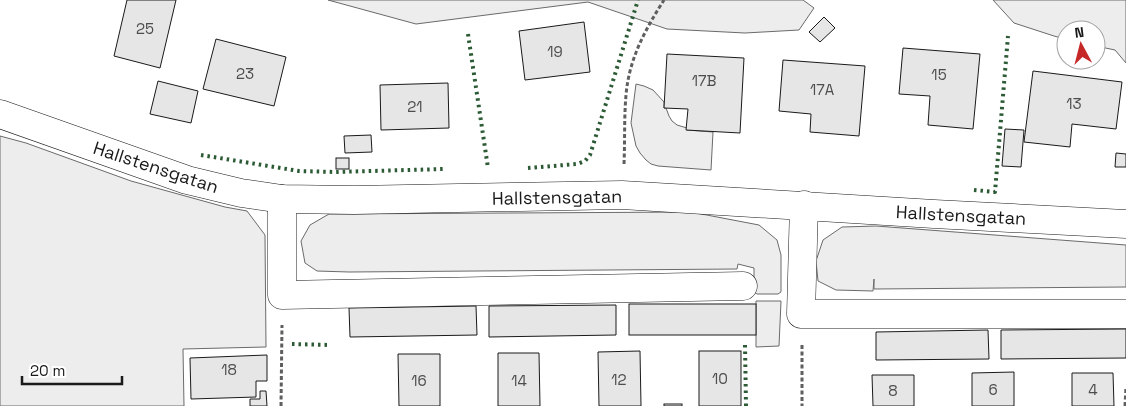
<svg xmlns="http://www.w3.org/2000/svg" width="1126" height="406" viewBox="0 0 1126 406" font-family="'Space Grotesk',sans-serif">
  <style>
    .built { fill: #ededed; stroke: #6a6a6a }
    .building { fill: #e6e6e6; stroke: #1a1a1a }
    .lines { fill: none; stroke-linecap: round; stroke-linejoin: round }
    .minor-casing { stroke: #1a1a1a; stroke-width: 29 }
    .path { stroke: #5f5f5f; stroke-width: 3; stroke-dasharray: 4 2.5; stroke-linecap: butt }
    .minor { stroke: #fff; stroke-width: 28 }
    .hedge { stroke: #2b5a34; stroke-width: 4; stroke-dasharray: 2.5 4; stroke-linecap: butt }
    .labels { text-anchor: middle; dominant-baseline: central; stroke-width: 4; stroke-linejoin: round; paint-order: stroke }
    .number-label { font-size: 15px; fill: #4d4d4d }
    .street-label { font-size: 18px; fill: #1a1a1a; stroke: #fff }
  </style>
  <rect width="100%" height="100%" fill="#fff"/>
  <!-- built -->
  <g class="built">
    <path d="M 328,0 L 803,0 L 814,8 L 799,30 L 745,33 L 667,29 L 588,2 L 416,24 Z"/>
    <path d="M 993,0 L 1126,0 L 1126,63 L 1115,50 L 1096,46 L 1096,30 L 1066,30 L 1066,39 L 1054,36 L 1014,23 Z"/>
    <path d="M 636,84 L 644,86 L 653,90 L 664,102 L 664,108 L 666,108 L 669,116 L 672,121 L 677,125 L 687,128 L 687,130 L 713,132 L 711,170 L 658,166 L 651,164 L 646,160 L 640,153 L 636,146 L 631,123 Z"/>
    <path d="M 0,136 L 26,143 L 131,181 L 225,207 L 247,211 L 265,235 L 266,347 L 183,349 L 184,406 L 0,406 Z"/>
    <path d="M 691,212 L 759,225 L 777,240 L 781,255 L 781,292 L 778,294 L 757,294 L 754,292 L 754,268 L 738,264 L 737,269 L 349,272 L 317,271 L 305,263 L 301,241 L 310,225 L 329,214 Z"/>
    <path d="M 876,226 L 1126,245 L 1126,287 L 874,289 L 874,279 L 873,291 L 836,290 L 818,281 L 816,261 L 823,240 L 842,227 Z"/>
    <path d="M 756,301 L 781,301 L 779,346 L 756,347 Z"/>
  </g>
  <!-- building -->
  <g class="building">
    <path d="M 127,0 L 176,0 L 160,68 L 114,56 Z"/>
    <path d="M 824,17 L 835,28 L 820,42 L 809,32 Z"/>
    <path d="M 584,22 L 590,72 L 525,80 L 519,31 Z"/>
    <path d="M 216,39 L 286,57 L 274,106 L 203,89 Z"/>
    <path d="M 903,48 L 980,54 L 973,129 L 928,125 L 930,96 L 899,94 Z"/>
    <path d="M 667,54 L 744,58 L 740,133 L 686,130 L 688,109 L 664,108 Z"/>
    <path d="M 783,60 L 865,66 L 859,136 L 810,132 L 811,114 L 779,111 Z"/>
    <path d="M 1033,71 L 1122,82 L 1116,129 L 1072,124 L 1070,147 L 1024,142 Z"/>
    <path d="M 158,81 L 198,91 L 191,123 L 150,114 Z"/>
    <path d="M 448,83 L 449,128 L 381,130 L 380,85 Z"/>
    <path d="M 1005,129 L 1024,130 L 1021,167 L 1002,166 Z"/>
    <path d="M 371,135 L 372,152 L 345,153 L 344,136 Z"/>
    <path d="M 1116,153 L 1126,154 L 1126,167 L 1115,167 Z"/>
    <rect x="336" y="158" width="13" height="11"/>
    <rect x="629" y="304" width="127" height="31"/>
    <path d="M 616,305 L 616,335 L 489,337 L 489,306 Z"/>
    <path d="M 476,306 L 477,335 L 350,337 L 349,308 Z"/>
    <path d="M 1126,329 L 1126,358 L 1001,359 L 1001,330 Z"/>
    <path d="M 988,330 L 989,359 L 876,360 L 876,332 Z"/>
    <path d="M 640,351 L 641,406 L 599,406 L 598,352 Z"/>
    <rect x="699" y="351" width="42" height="55"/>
    <path d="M 498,353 L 539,353 L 540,406 L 498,406 Z"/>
    <path d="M 398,354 L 440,354 L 440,406 L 399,406 Z"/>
    <path d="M 267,355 L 267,381 L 256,381 L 256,397 L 191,399 L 190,358 Z"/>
    <path d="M 1014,372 L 1014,406 L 972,406 L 972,373 Z"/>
    <path d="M 1072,373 L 1113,373 L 1114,406 L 1072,406 Z"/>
    <path d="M 872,375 L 914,375 L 914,406 L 873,406 Z"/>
    <path d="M 260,391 L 266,391 L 267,406 L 250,406 L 250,399 L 260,399 Z"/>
    <rect x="664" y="404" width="18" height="2"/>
  </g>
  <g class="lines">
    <defs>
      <g id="minor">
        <path d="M 0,114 L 187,180 L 241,193 L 282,199 L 354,200 L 622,195 L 934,214 L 1126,224"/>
        <path d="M 282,199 L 282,295 L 743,286"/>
        <path d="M 804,205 L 801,314 L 1126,314"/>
      </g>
    </defs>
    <!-- minor casing -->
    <use href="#minor" class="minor-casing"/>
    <!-- path -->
    <g class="path">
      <path d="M 624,164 C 625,141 624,118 626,95 C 629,59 645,30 664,0"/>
      <path d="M 802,345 L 802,406"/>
      <path d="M 281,406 L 282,325"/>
      <path d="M 1125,406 L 1126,387"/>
    </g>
    <!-- minor -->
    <use href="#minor" class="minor"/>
    <!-- hedge -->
    <g class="hedge">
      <path d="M 468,34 L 488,168"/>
      <path d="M 201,155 L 299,171 L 335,172 L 444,169"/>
      <path d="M 528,168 L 577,164 L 585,161 L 590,155 L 638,0"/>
      <path d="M 974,190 L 995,192 L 1008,36"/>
      <path d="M 292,344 L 331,345"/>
      <path d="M 745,345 L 746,406"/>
    </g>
  </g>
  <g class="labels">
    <!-- number labels -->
    <g class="number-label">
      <text x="145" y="28">25</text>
      <text x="555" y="51">19</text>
      <text x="245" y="73">23</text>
      <text x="939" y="74">15</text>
      <text x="704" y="80">17B</text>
      <text x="822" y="89">17A</text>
      <text x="1074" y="103">13</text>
      <text x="415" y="106">21</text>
      <text x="229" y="369">18</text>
      <text x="720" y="378">10</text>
      <text x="619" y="379">12</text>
      <text x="419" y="380">16</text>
      <text x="519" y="380">14</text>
      <text x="993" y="389">6</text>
      <text x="1093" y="389">4</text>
      <text x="893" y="390">8</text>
    </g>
    <!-- street labels -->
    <g class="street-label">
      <text transform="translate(156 167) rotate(18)">Hallstensgatan</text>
      <text transform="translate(557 197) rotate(-1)">Hallstensgatan</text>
      <text transform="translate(961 215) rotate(3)">Hallstensgatan</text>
    </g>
  </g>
  <!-- north arrow -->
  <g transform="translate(1081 45) rotate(353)"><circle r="24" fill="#ffffff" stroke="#a3a3a3"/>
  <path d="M0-4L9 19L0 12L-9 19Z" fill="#c62828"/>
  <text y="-8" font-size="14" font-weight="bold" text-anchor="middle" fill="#1a1a1a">N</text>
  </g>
  <!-- scale -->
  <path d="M22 376v8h100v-8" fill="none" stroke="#1a1a1a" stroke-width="2.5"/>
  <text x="30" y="376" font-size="15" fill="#1a1a1a" stroke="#ffffff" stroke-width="4" paint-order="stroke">20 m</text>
</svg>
